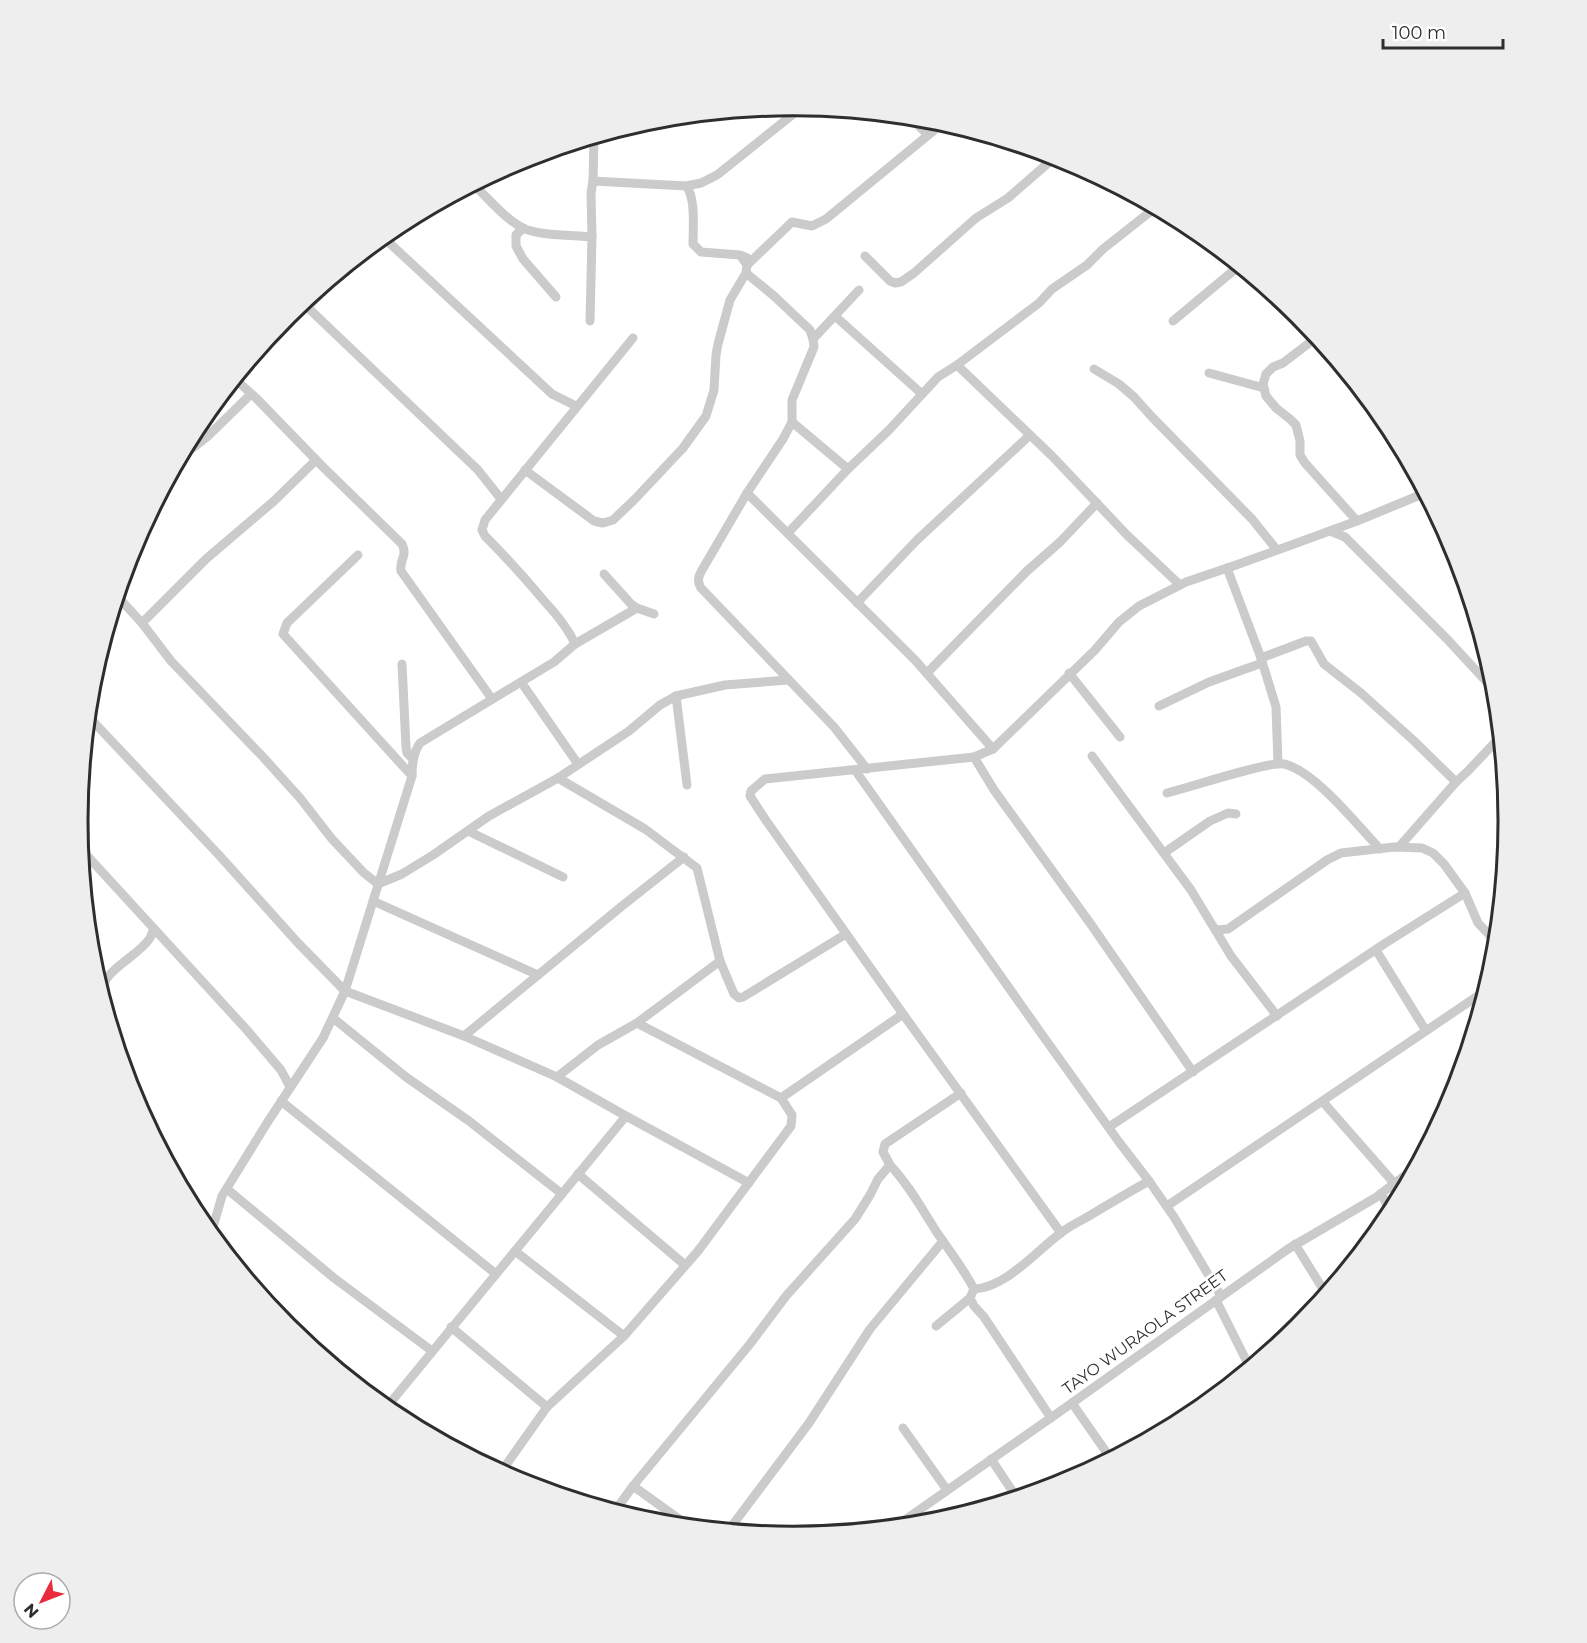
<svg xmlns="http://www.w3.org/2000/svg" width="1587" height="1643" viewBox="0 0 1587 1643" font-family="Montserrat,sans-serif">
  <style>
    .lines { fill: none; stroke-linecap: round; stroke-linejoin: round }
    .street { stroke: #cbcbcb; stroke-width: 9 }
    .labels { text-anchor: middle; dominant-baseline: central; stroke-width: 6; stroke-linejoin: round; paint-order: stroke }
    .street-label { font-size: 16px; fill: #2e2e2e; stroke: #fff }
    .rim { fill: none; stroke: #2e2e2e; stroke-width: 3 }
  </style>
  <rect width="100%" height="100%" fill="#fff"/>
  <g class="lines">
    <!-- street -->
    <g class="street">
      <path d="M 911,118 L 928,135"/>
      <path d="M 593,181 L 686,186 C 696,197 693,229 693,244 L 701,252 L 740,255 L 747,258"/>
      <path d="M 474,185 C 488,198 506,220 523,228 C 539,236 574,235 592,237"/>
      <path d="M 686,186 L 701,183 L 717,175 L 802,107"/>
      <path d="M 523,228 L 516,235 L 516,246 L 523,259 L 556,297"/>
      <path d="M 383,237 L 552,394 L 576,406"/>
      <path d="M 865,256 L 890,281 L 895,283 L 901,282 L 914,273 L 976,218 L 1008,198 L 1055,157"/>
      <path d="M 747,265 L 792,222 L 812,226 L 826,219 L 943,123"/>
      <path d="M 746,273 L 774,296 L 810,330 L 813,339 L 814,347 L 792,400 L 792,422 L 783,439 L 747,493 L 702,570 C 698,577 697,581 701,588 L 834,727 L 867,769"/>
      <path d="M 303,303 L 478,470 L 501,499"/>
      <path d="M 308,307 L 344,269"/>
      <path d="M 835,316 L 922,394"/>
      <path d="M 590,321 L 592,237 L 591,193 L 593,181 L 594,138"/>
      <path d="M 1173,321 L 1239,266"/>
      <path d="M 1317,337 L 1283,363 L 1273,367 L 1266,374 L 1263,384 L 1266,396 L 1276,408 L 1290,419 L 1296,425 L 1300,441 L 1300,455 L 1305,463 L 1357,521"/>
      <path d="M 813,339 L 859,290"/>
      <path d="M 957,365 L 1052,456 L 1127,535 L 1180,585"/>
      <path d="M 1094,369 L 1119,384 L 1134,397 L 1152,417 L 1252,519 L 1277,550"/>
      <path d="M 1209,373 L 1264,388"/>
      <path d="M 235,379 L 256,398 L 322,466 L 402,544 C 408,556 399,560 401,571 L 492,699"/>
      <path d="M 792,422 L 848,469"/>
      <path d="M 181,457 L 207,437 L 251,394"/>
      <path d="M 525,470 L 594,521 L 603,523 L 613,520 L 635,499 L 683,448 L 706,416 L 714,390 L 716,355 L 718,344 L 730,300 L 746,273 L 747,265 L 742,258"/>
      <path d="M 747,493 L 915,660 L 993,749"/>
      <path d="M 1330,531 L 1345,537 L 1447,639 L 1496,692"/>
      <path d="M 788,533 L 848,469 L 889,430 L 938,377 L 957,365 L 1039,303 L 1052,289 L 1087,265 L 1103,249 L 1155,208"/>
      <path d="M 358,555 L 287,623 L 283,634 L 412,776"/>
      <path d="M 1227,568 L 1261,658 L 1276,707 L 1278,764"/>
      <path d="M 604,574 L 631,604 L 637,608 L 654,614"/>
      <path d="M 118,597 L 142,623 L 171,661 L 263,757 L 300,798 L 332,839 L 364,873 L 378,884 L 402,874 L 433,855 L 489,816 L 558,778 L 629,731 L 660,705 L 676,696 L 725,685 L 788,680"/>
      <path d="M 857,603 L 917,540 L 1030,435"/>
      <path d="M 142,623 L 206,559 L 274,501 L 316,460"/>
      <path d="M 575,644 C 568,628 557,615 545,602 C 526,579 506,557 485,536 L 482,530 L 485,520 L 633,338"/>
      <path d="M 1261,658 L 1306,641 L 1311,641 L 1324,664 L 1361,693 L 1413,740 L 1456,782"/>
      <path d="M 402,664 L 406,747 L 407,753 L 413,759"/>
      <path d="M 927,673 L 1027,571 L 1060,542 L 1097,503"/>
      <path d="M 1069,673 L 1120,737"/>
      <path d="M 521,682 L 578,764"/>
      <path d="M 676,696 L 687,785"/>
      <path d="M 1159,706 L 1209,682 L 1262,663"/>
      <path d="M 88,716 L 218,854 L 298,943 L 345,991 L 464,1036 L 557,1077 L 626,1116 L 749,1183"/>
      <path d="M 1092,756 L 1191,890 L 1231,956 L 1277,1016"/>
      <path d="M 974,757 L 994,790 L 1090,923 L 1193,1072"/>
      <path d="M 855,770 L 1043,1036 L 1119,1142 L 1149,1181 L 1174,1217 L 1221,1296"/>
      <path d="M 558,778 L 645,829 L 697,868 L 720,961 L 734,994 L 739,998 L 743,997 L 846,934"/>
      <path d="M 1167,793 C 1197,785 1226,775 1256,768 C 1265,766 1275,763 1284,764 C 1314,770 1358,826 1380,849"/>
      <path d="M 468,831 L 563,877"/>
      <path d="M 1399,847 L 1456,782 L 1468,771 L 1501,736"/>
      <path d="M 81,849 L 246,1029 L 281,1070 L 290,1087"/>
      <path d="M 1164,853 L 1210,821 L 1228,813 L 1236,814"/>
      <path d="M 373,901 L 538,975"/>
      <path d="M 1216,930 L 1228,929 L 1327,860 L 1341,853 L 1394,847 L 1422,848 L 1433,853 L 1444,864 L 1465,893 L 1478,923 L 1497,943"/>
      <path d="M 1376,950 L 1426,1031"/>
      <path d="M 101,992 C 104,969 139,956 150,938 C 152,935 152,932 154,929"/>
      <path d="M 333,1018 L 406,1077 L 469,1121 L 562,1194"/>
      <path d="M 464,1036 L 622,906 L 684,857"/>
      <path d="M 557,1077 L 598,1045 L 637,1023 L 720,961"/>
      <path d="M 781,1098 L 903,1014"/>
      <path d="M 281,1101 L 496,1274"/>
      <path d="M 1323,1102 L 1394,1183"/>
      <path d="M 1109,1127 L 1384,944 L 1465,893"/>
      <path d="M 890,1165 C 909,1185 923,1211 938,1234 C 951,1253 963,1268 974,1289"/>
      <path d="M 578,1174 L 685,1265"/>
      <path d="M 227,1189 L 334,1278 L 432,1351"/>
      <path d="M 1381,1193 L 1391,1214"/>
      <path d="M 1167,1206 L 1482,993"/>
      <path d="M 1061,1233 L 903,1014 L 765,819 L 750,796 L 751,791 L 765,779 L 974,757 L 993,749 L 1095,650 L 1119,622 L 1139,606 L 1186,582 L 1239,564 L 1357,521 L 1425,493"/>
      <path d="M 211,1234 L 222,1196 L 267,1123 L 323,1038 L 345,991 L 412,776 C 412,764 413,753 420,743 L 554,662 L 575,644 L 637,608"/>
      <path d="M 1295,1244 L 1326,1294"/>
      <path d="M 515,1251 L 624,1336"/>
      <path d="M 974,1289 C 1007,1287 1036,1251 1062,1232 C 1070,1226 1080,1221 1089,1216 C 1109,1204 1129,1192 1149,1181"/>
      <path d="M 974,1289 L 970,1298 L 974,1306 L 984,1317 L 1051,1418"/>
      <path d="M 1216,1300 L 1250,1368"/>
      <path d="M 936,1326 L 970,1298"/>
      <path d="M 451,1327 L 547,1407"/>
      <path d="M 1072,1403 L 1111,1459"/>
      <path d="M 386,1408 L 626,1116"/>
      <path d="M 903,1428 L 947,1490"/>
      <path d="M 991,1459 L 1017,1498"/>
      <path d="M 501,1472 L 547,1407 L 624,1336 L 698,1251 L 791,1126 L 792,1115 L 781,1098 L 637,1023"/>
      <path d="M 633,1486 L 690,1527"/>
      <path d="M 615,1511 L 633,1486 L 750,1344 L 786,1296 L 855,1219 L 870,1195 L 878,1179 L 890,1165 L 883,1152 L 885,1144 L 961,1093"/>
      <path d="M 895,1527 L 1072,1403 L 1288,1249 L 1375,1198 L 1416,1167"/>
      <path d="M 728,1531 L 809,1423 L 870,1329 L 943,1241"/>
    </g>
  </g>
  <g class="labels">
    <!-- street labels -->
    <g class="street-label">
      <text transform="translate(1145 1332) rotate(-36)">TAYO WURAOLA STREET</text>
    </g>
  </g>
  <!-- crop -->
  <path d="M0 0H1587V1643H0ZM88 821a705 705 0 1 1 1410 0a705 705 0 1 1-1410 0Z" fill="#eee" fill-rule="evenodd"/>
  <path class="rim" d="M88 821a705 705 0 1 1 1410 0a705 705 0 1 1-1410 0Z"/>
  <!-- north arrow -->
  <g transform="translate(42 1601) rotate(228)"><circle r="28" fill="#ffffff" stroke="#ababab" stroke-width="1.5"/>
  <path d="M0-4.5L10 22L0 15L-10 22Z" fill="#e92b3c"/>
  <text y="-9" font-size="16" font-weight="bold" text-anchor="middle" fill="#2e2e2e">N</text>
  </g>
  <!-- scale -->
  <path d="M1383 39v9h120v-9" fill="none" stroke="#2e2e2e" stroke-width="3"/>
  <text x="1392" y="39" font-size="18" fill="#2e2e2e" stroke="#ffffff" stroke-width="4.5" paint-order="stroke">100 m</text>
</svg>
